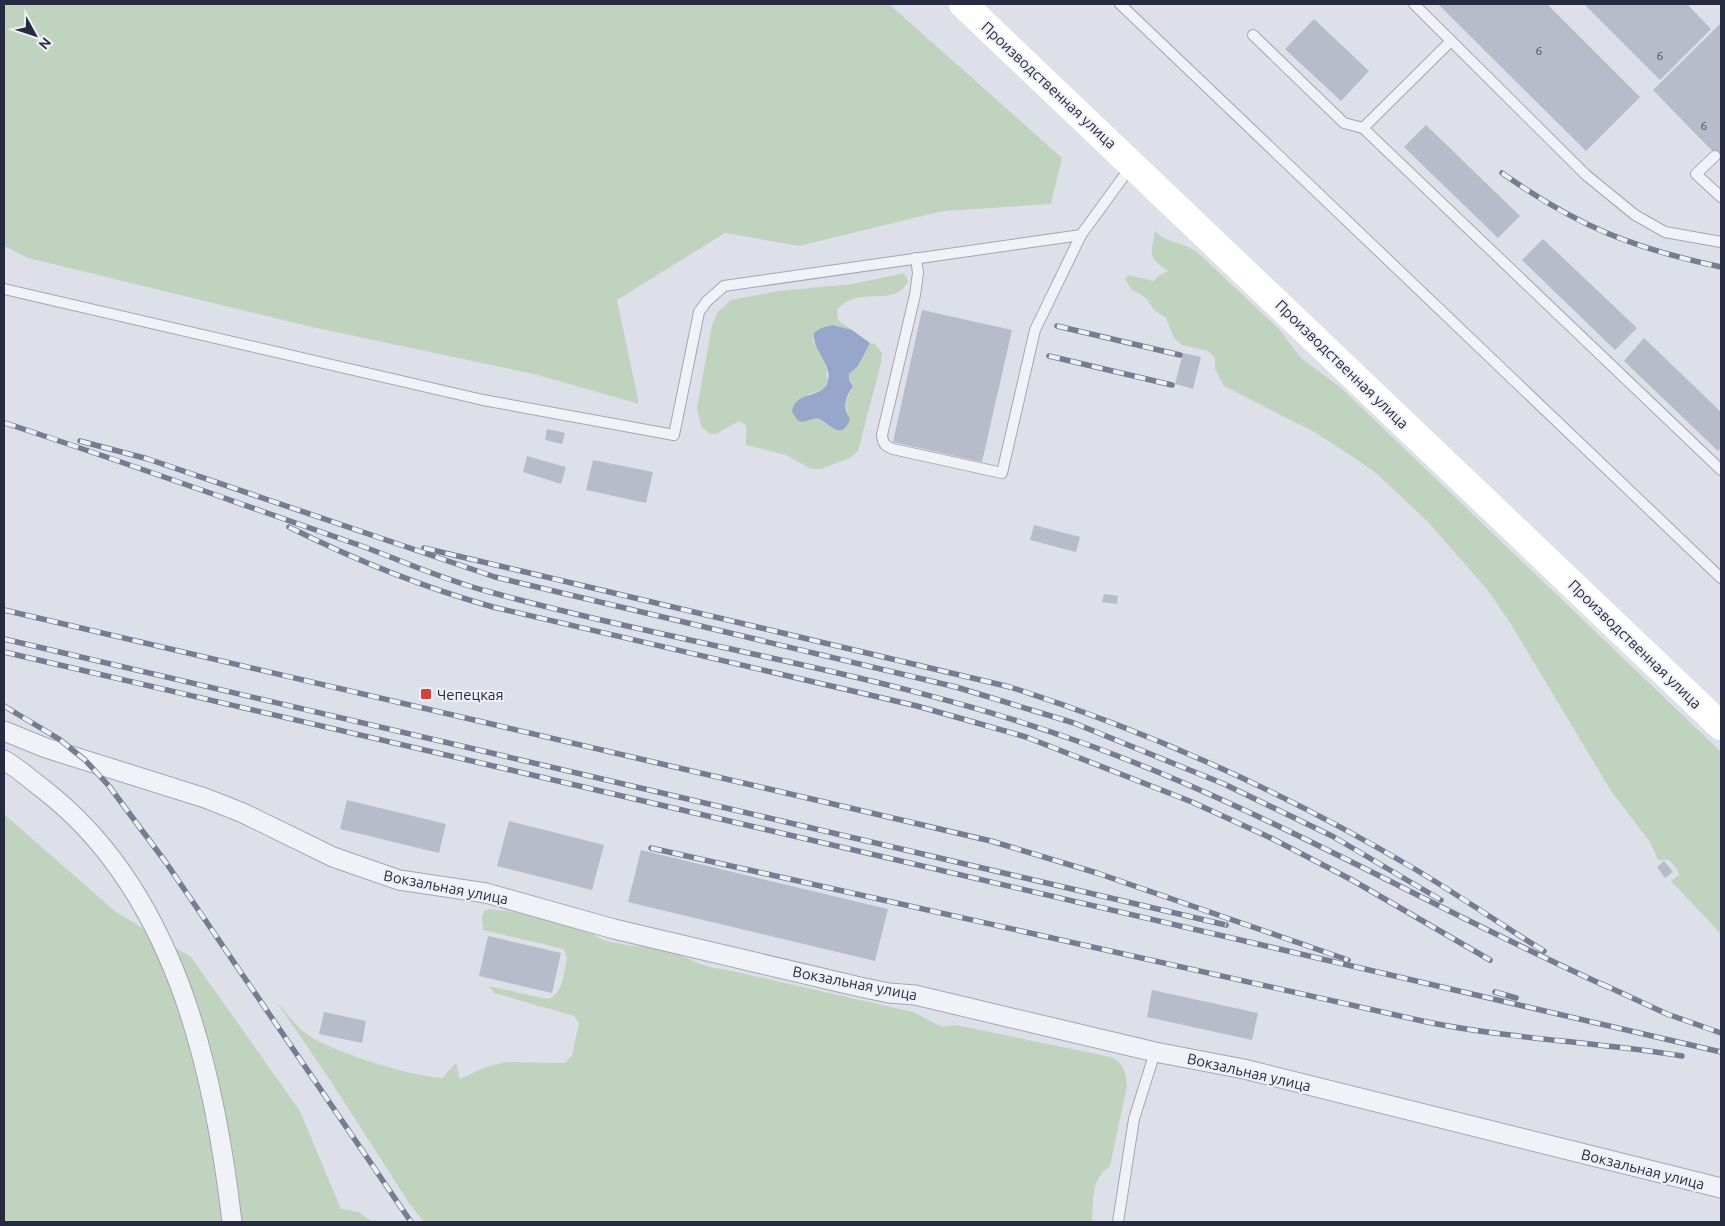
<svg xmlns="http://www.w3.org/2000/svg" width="1725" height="1226" viewBox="0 0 1725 1226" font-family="Ubuntu,sans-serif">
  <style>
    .green { fill: #c0d3bf }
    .water { fill: #97a6cb }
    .building { fill: #b8bbc9 }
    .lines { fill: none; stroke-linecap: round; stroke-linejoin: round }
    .service-casing { stroke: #a3a6b3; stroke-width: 12 }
    .minor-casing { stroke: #a3a6b3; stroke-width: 21 }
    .service { stroke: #f1f2f7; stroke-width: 10 }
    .minor { stroke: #f1f2f7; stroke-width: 19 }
    .secondary { stroke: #fff; stroke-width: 28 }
    .rail-casing { stroke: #777c93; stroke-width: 5.5 }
    .rail { stroke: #eef0f6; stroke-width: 4; stroke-dasharray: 11; stroke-linecap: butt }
    .poi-dot { fill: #d6423b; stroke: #eef0f6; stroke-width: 2 }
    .labels { text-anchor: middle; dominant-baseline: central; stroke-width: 4; stroke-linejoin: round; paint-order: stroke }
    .number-label { font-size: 12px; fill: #4a4f63 }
    .street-label { font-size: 15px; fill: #262b41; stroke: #eef0f6 }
    .poi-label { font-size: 15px; fill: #262b41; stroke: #eef0f6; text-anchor: start }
  </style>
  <rect width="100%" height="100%" fill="#dee0e9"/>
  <!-- green -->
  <g class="green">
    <path d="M 4,4 L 889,4 L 1062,158 L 1051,204 L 943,211 L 799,246 L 725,233 L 617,300 L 639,404 L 534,374 L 312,327 L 28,258 L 4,246 Z"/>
    <path d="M 1155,231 C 1168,244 1181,241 1197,252 L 1279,329 L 1301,358 L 1340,387 L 1721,752 L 1721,934 L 1671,881 L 1679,875 L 1677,869 L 1669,860 L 1658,860 L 1650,842 L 1611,791 L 1509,621 L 1486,588 L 1428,522 L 1376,473 L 1350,455 L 1314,432 L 1224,386 L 1215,369 L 1215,358 L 1208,351 L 1182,345 L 1174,338 L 1166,318 L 1154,310 L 1146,298 L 1131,289 L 1125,279 L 1128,275 L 1154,281 L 1158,276 L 1168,271 C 1147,257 1151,255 1155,231 Z"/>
    <path d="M 904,273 L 908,281 C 895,309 858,284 837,310 L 838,320 L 852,330 L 833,325 L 814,333 L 813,341 L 829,367 L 826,374 L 828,380 L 824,389 L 809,394 L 792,412 L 798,421 L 803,422 L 817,418 L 830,427 L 847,415 L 846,401 L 853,387 L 849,380 L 849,374 L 858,366 L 870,343 L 875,344 L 882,353 L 881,363 L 858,451 L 850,458 L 821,469 L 811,469 L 786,455 L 746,445 L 746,425 L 739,421 L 716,434 L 710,434 L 701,426 L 697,408 L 712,325 L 717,313 L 731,300 L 779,291 L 853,284 Z"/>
    <path d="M 4,814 L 116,912 L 191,957 L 300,1111 L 341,1209 L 358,1212 L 373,1222 L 4,1222 Z"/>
    <path d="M 490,909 C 519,913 553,915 581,927 C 589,931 596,937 604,940 C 625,947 647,945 669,951 C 689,957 702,968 723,969 L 913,1012 L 942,1027 L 956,1025 L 1111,1057 C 1124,1064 1126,1072 1127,1086 L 1110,1166 C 1090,1180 1094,1200 1092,1222 L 424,1222 L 409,1203 L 330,1080 L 276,1001 C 286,1012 296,1027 308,1035 C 335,1053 410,1076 442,1078 L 456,1063 L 460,1079 L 486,1067 L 506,1062 L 565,1063 L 572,1055 L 579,1023 L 574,1016 L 494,993 L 489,986 L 547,999 C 563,996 564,971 567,958 L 564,950 L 560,948 L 483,930 L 482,917 L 484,911 Z"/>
  </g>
  <!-- water -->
  <path class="water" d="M 833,325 L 852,330 L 870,343 L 858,366 L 849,374 L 849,380 L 853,387 C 845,397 842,408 850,419 C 842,443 828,422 817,418 L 803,422 L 798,421 L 792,412 C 795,391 821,398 827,384 C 835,365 812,352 814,333 L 821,328 Z"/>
  <!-- building -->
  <g class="building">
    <path d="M 1438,4 L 1547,4 L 1640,97 L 1586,151 Z"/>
    <path d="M 1584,4 L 1687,4 L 1711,29 L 1660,80 Z"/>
    <path d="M 1314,19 L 1369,71 L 1341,101 L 1285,49 Z"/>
    <path d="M 1721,23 L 1721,160 L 1653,90 Z"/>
    <path d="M 1426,125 L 1520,216 L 1498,238 L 1404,147 Z"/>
    <path d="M 1543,239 L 1637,328 L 1615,350 L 1522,260 Z"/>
    <path d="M 922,310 L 1012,330 L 982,462 L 893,442 Z"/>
    <path d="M 1644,338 L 1721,412 L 1721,448 L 1718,451 L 1624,361 Z"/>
    <path d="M 1183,353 L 1201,357 L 1193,389 L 1175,384 Z"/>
    <path d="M 547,429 L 565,433 L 562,444 L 545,440 Z"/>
    <path d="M 527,456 L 566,467 L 561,484 L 523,472 Z"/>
    <path d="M 593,460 L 653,472 L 646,503 L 586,490 Z"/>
    <path d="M 1034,525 L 1080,537 L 1076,552 L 1030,540 Z"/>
    <path d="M 1104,594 L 1118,596 L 1117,604 L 1102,602 Z"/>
    <path d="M 347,800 L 446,824 L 439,853 L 340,829 Z"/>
    <path d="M 509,821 L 604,845 L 592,890 L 497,866 Z"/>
    <path d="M 641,850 L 888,909 L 875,961 L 628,902 Z"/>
    <path d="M 1664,861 L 1673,872 L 1665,878 L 1657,867 Z"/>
    <path d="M 488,936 L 561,953 L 552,993 L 479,976 Z"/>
    <path d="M 1152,990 L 1258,1013 L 1252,1040 L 1147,1017 Z"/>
    <path d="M 324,1012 L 366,1021 L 362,1043 L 319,1034 Z"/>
  </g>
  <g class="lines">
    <defs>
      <g id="service">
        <path d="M 1120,4 L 1721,578"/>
        <path d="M 1414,4 L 1586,175 L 1635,215 L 1665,232 L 1721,242"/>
        <path d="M 1253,35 L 1344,123 L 1363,128 L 1721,470"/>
        <path d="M 1363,128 L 1451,41"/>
        <path d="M 1715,156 L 1696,174 L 1721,197"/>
        <path d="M 916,258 L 918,273 L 915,295 L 882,435 C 883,444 885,446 893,449 L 1002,473 L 1035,330 L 1081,235 L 1132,165"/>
        <path d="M 4,289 L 483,400 L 674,435 L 699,312 L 707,301 L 724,286 L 1081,235"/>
        <path d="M 1118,1222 L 1134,1119 L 1155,1052"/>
      </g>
      <g id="minor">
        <path d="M 4,731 L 46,748 L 205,798 L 243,813 L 333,857 L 399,880 L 486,893 L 614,929 L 860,987 L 889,993 L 915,995 L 1155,1052 L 1244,1069 L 1721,1188"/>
        <path d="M 4,760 C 18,768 31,780 43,789 C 174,890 214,1067 232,1222"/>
      </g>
    </defs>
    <!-- service casing -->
    <use href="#service" class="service-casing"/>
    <!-- minor casing -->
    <use href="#minor" class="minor-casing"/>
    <!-- service -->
    <use href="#service" class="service"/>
    <!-- minor -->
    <use href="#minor" class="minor"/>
    <!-- secondary -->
    <path class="secondary" d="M 963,4 L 1721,726"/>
    <defs>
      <g id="rail">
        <path d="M 1502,173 C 1577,226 1632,248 1721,267"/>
        <path d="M 1057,326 L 1180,355"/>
        <path d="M 1049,356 L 1172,385"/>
        <path d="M 5,423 C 122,461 237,503 353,543 C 399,559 443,580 490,592 C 686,646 889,673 1080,742 C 1263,807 1431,908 1608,987"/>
        <path d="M 80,441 L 148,459 L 495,577 L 956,687 L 1074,723 L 1224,784 L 1332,836 L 1441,900"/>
        <path d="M 289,527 C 355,560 422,587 493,607 L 917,706 L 1026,737 L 1192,802 L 1271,838 L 1352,880 L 1490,960"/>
        <path d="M 424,548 L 1010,687 C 1150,732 1286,793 1413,868 C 1457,894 1500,924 1544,951"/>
        <path d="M 4,610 L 991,841 L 1097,873 L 1348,960"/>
        <path d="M 4,639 L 1226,925"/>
        <path d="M 4,652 L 1721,1052"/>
        <path d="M 4,706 L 59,739 L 85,760 L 109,786 L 167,864 L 411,1222"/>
        <path d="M 651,848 L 1427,1022 C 1511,1039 1597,1042 1682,1056"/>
        <path d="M 1602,984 L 1667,1014 L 1721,1033"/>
        <path d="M 1495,992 L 1516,998"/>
      </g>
    </defs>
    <!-- rail casing -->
    <use href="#rail" class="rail-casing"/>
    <!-- rail -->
    <use href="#rail" class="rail"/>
  </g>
  <!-- markers -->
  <rect class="poi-dot" x="420" y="688" width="12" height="12" rx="2.5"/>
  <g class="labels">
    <!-- number labels -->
    <g class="number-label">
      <text x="1539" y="50">6</text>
      <text x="1660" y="55">6</text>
      <text x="1704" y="125">6</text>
    </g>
    <!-- street labels -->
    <g class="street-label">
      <text transform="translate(1049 85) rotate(43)">Производственная улица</text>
      <text transform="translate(1342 364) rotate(44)">Производственная улица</text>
      <text transform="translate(1635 644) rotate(44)">Производственная улица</text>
      <text transform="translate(446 887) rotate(11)">Вокзальная улица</text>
      <text transform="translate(855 983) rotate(11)">Вокзальная улица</text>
      <text transform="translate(1249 1072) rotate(13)">Вокзальная улица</text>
      <text transform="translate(1643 1169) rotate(14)">Вокзальная улица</text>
    </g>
    <!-- poi labels -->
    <g class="poi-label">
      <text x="437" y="694">Чепецкая</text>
    </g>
  </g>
  <!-- border -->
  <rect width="1725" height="1226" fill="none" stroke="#262b41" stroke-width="10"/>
  <!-- north arrow -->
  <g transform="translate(35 35) rotate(130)" stroke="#eef0f6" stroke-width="4" paint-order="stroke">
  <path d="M0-4L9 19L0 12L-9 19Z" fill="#262b41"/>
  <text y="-8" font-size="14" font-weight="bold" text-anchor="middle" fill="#262b41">N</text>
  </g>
</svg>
